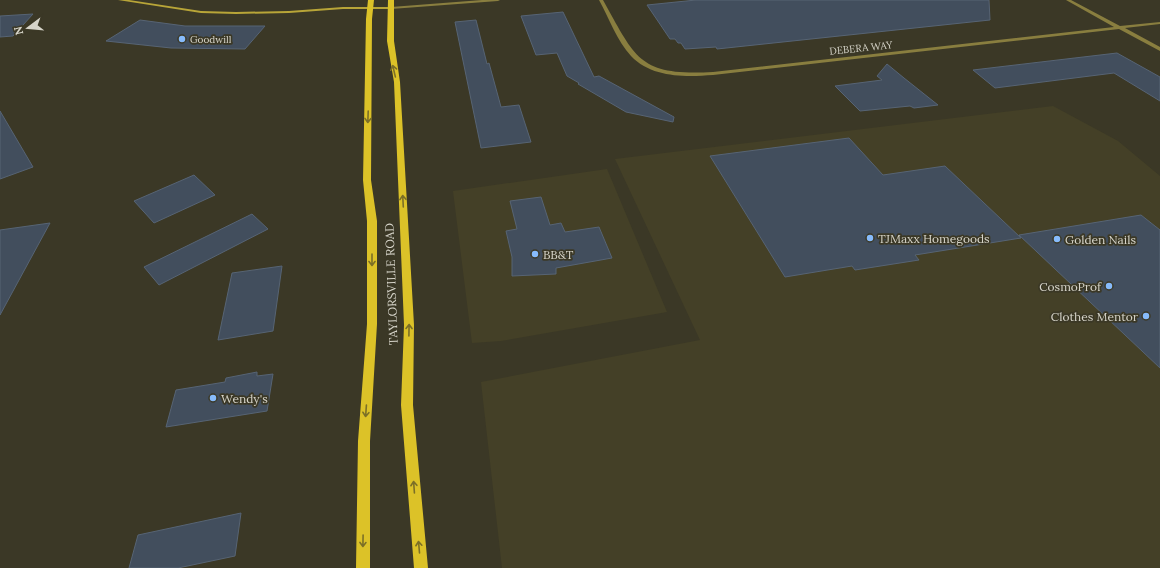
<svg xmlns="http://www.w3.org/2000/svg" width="1160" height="568" viewBox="0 0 1160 568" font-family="Lora,serif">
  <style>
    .built { fill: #444027 }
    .building { fill: #424e5d; stroke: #576474 }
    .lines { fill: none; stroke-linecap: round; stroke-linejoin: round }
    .street { fill: #897e3f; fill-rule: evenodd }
    .secondary { fill: #b8a538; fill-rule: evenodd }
    .primary { fill: #dcc228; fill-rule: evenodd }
    .oneway { stroke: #7b6f27 }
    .poi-dot { fill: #87bbfb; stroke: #3b3826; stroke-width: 1.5 }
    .labels { text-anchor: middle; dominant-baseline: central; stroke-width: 3.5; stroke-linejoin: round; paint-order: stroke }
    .far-poi-label { font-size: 10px; fill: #d6d4c9; stroke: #3b3826; text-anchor: start }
    .far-street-label { font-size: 10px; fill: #d6d4c9; stroke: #3b3826 }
    .poi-label { font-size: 12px; fill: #d6d4c9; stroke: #3b3826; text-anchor: start }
    .street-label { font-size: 12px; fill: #d6d4c9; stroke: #3b3826 }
  </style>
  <rect width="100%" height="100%" fill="#3b3826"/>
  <!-- built -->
  <g class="built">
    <path d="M 1053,106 L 1118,141 L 1160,176 L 1160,568 L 502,568 L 481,382 L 700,340 L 615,159 Z"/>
    <path d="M 607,169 L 667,312 L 501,341 L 472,343 L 453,191 Z"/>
  </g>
  <!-- building -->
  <g class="building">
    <path d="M 696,0 L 989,0 L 990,20 L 764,44 L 717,49 L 716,47 L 685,49 L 681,43 L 678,43 L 675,39 L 670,39 L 647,5 Z"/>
    <path d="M 563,12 L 594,77 L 599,76 L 674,117 L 673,122 L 626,112 L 578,84 L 579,83 L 567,76 L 557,53 L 536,55 L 521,16 Z"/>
    <path d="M 33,14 L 13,36 L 0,37 L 0,16 Z"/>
    <path d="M 140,20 L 185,26 L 265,26 L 245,49 L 171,48 L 106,41 Z"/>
    <path d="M 476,20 L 487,64 L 489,63 L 501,107 L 519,105 L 531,142 L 481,148 L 455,22 Z"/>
    <path d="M 1117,53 L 1160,77 L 1160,101 L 1114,73 L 995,88 L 973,70 Z"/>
    <path d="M 887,64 L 904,78 L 938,105 L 914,108 L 910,106 L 860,111 L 835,86 L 882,80 L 877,76 Z"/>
    <path d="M 0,111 L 33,167 L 0,179 Z"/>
    <path d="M 849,138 L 883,175 L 945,166 L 1021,238 L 915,255 L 919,260 L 855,270 L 852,266 L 785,277 L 710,156 Z"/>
    <path d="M 194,175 L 215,195 L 154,223 L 134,201 Z"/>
    <path d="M 541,197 L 550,225 L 561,223 L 565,232 L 599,227 L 612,258 L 556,268 L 556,274 L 512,276 L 512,257 L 506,231 L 517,229 L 510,201 Z"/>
    <path d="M 252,214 L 268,229 L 159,285 L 144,267 Z"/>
    <path d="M 1141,215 L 1160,230 L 1160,368 L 1019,235 Z"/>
    <path d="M 50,223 L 0,315 L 0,230 Z"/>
    <path d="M 282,266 L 273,331 L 218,340 L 232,273 Z"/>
    <path d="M 257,372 L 257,376 L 273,374 L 267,411 L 166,427 L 176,390 L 225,382 L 226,378 Z"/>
    <path d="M 241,513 L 235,556 L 178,568 L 129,568 L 138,535 Z"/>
  </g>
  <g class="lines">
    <!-- street -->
    <g class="street">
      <path d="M 482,0 L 500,0 L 498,1 L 391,9 L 389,8 L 391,7 Z"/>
      <path d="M 599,0 L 603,0 C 636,59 639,76 713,72 L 1114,27 L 1066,0 L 1071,0 L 1120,26 L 1160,22 L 1160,24 L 1125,28 L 1160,47 L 1160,51 L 1119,29 L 713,75 C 685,77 652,78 631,56 C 617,41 609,18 599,0 Z"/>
    </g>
    <!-- secondary -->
    <path class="secondary" d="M 118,0 L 129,0 L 201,11 L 236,12 L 289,11 L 343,7 L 391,7 L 393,8 L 391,9 L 343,9 L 289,13 L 236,14 L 201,13 Z"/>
    <!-- primary -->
    <g class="primary">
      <path d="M 368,0 L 374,0 L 372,19 L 371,180 L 377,221 L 377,324 L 370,441 L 370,568 L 356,568 L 358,441 L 367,324 L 367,221 L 363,180 L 366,19 Z"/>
      <path d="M 388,0 L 394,0 L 394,41 L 400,82 L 414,325 L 413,405 L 428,568 L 414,568 L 401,405 L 404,325 L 394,82 L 387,41 Z"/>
    </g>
  </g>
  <!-- one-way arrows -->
  <defs><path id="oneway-shaft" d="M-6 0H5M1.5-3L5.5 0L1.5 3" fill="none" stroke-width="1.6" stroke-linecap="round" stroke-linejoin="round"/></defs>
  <g class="oneway">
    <use href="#oneway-shaft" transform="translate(394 71) rotate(-103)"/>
    <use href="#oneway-shaft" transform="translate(368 117) rotate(92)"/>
    <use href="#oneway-shaft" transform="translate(403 201) rotate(-93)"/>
    <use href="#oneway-shaft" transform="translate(372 260) rotate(90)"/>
    <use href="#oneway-shaft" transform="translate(409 330) rotate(-89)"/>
    <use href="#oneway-shaft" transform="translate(366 411) rotate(94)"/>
    <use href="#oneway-shaft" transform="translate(414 487) rotate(-94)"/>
    <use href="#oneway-shaft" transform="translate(363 541) rotate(91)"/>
    <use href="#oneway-shaft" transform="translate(419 547) rotate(-95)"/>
  </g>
  <!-- markers -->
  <g class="poi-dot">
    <circle cx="182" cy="39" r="4"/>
    <circle cx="870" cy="238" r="4"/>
    <circle cx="1057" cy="239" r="4"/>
    <circle cx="535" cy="254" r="4"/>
    <circle cx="1109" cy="286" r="4"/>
    <circle cx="1146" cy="316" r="4"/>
    <circle cx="213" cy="398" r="4"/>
  </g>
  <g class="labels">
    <!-- far-poi labels -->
    <g class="far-poi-label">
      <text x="190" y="39">Goodwill</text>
    </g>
    <!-- far-street labels -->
    <g class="far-street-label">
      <text transform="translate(861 48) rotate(-6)">DEBERA WAY</text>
    </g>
    <!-- poi labels -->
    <g class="poi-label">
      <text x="878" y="238">TJMaxx Homegoods</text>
      <text x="1065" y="239">Golden Nails</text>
      <text x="543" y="254">BB&amp;T</text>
      <text x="1101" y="286" text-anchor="end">CosmoProf</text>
      <text x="1138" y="316" text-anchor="end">Clothes Mentor</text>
      <text x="221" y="398">Wendy's</text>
    </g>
    <!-- street labels -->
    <g class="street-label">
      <text transform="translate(391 284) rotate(-92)">TAYLORSVILLE ROAD</text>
    </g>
  </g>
  <!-- north arrow -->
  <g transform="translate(28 28) rotate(254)" stroke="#3b3826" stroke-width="3" paint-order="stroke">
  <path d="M0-3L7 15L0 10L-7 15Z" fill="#d6d4c9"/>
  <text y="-6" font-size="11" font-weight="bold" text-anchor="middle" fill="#d6d4c9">N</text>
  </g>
</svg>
